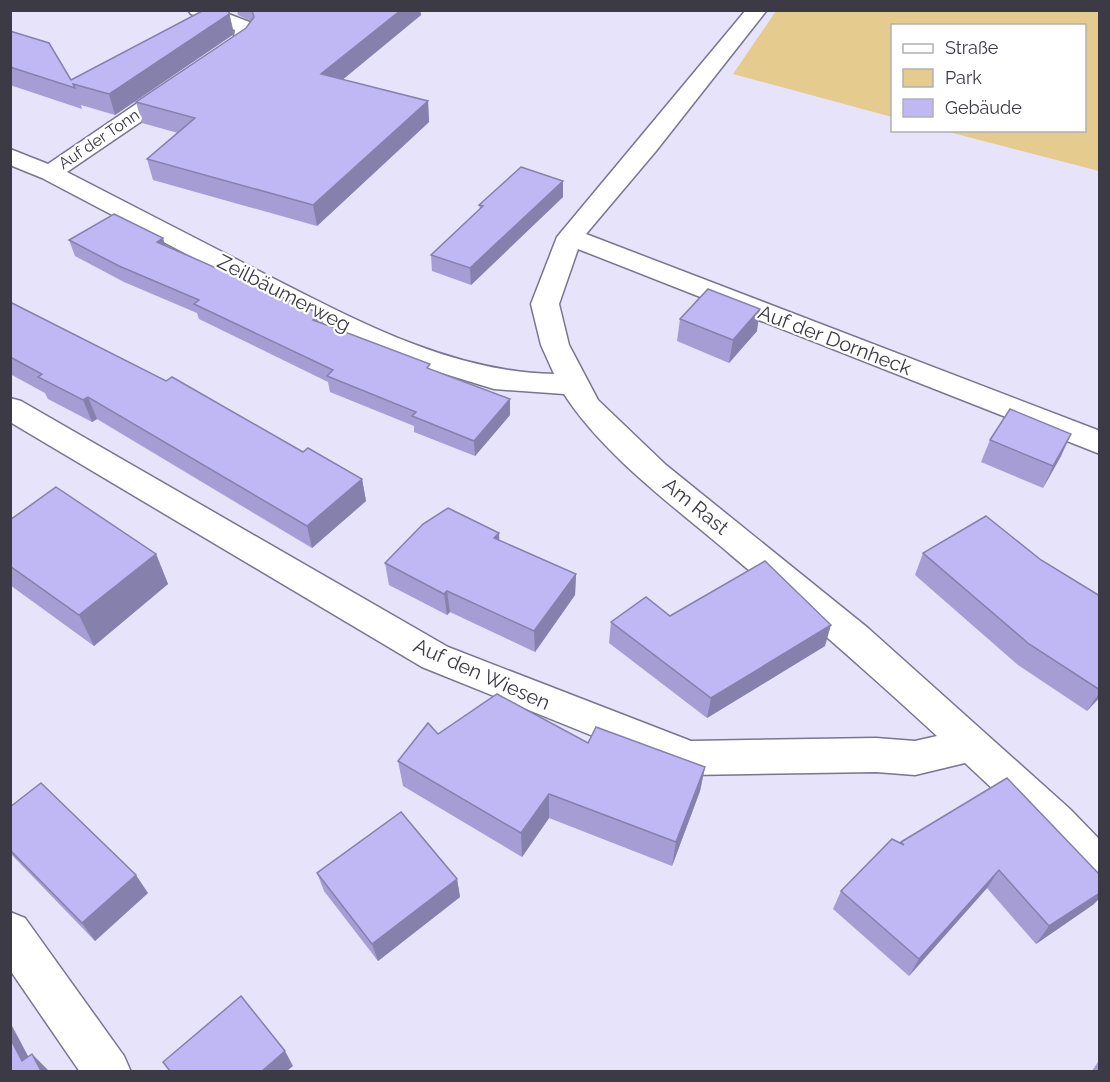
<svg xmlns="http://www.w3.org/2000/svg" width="1110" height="1082" viewBox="0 0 1110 1082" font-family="Raleway,sans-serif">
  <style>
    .green { fill: #e6cb8f }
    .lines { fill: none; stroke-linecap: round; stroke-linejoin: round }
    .minor-casing { stroke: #78758f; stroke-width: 3 }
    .minor { fill: #fff; fill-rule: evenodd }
    .wall { fill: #a59dd3 }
    .shaded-wall { fill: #8680ac }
    .building { fill: #c0b7f5; stroke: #8680ac; stroke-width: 1.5 }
    .labels { text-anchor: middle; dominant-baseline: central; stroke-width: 4.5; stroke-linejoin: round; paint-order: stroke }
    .far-street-label { font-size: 16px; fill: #3b3a45; stroke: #fff }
    .street-label { font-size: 20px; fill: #3b3a45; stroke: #fff }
  </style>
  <rect width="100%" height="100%" fill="#e6e3fb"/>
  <!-- green -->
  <path class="green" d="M 776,11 L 1099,11 L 1099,171 L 945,131 L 1084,130 L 1084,26 L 892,26 L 892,117 L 733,74 Z"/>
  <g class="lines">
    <defs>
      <g id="minor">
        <path d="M 188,10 L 218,10 L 252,23 L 256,35 C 246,49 228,68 210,63 L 206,59 L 234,38 L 235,30 L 191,14 Z"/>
        <path d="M 746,10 L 767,10 L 656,151 L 586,234 L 1100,431 L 1100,454 L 578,249 L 559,304 L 569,345 L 598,400 L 666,465 L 868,628 L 1070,809 L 1100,840 L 1100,889 L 1085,884 L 1042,835 L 965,763 L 915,775 L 876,772 L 690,775 L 422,667 L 10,422 L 10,398 L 21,401 L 448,647 L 691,741 L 876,738 L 915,741 L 937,736 C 870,674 801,614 731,555 C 675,507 604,456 564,394 L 494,389 L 406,362 L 327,328 L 42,178 L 10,165 L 10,149 L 48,164 L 167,83 L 183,83 L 186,88 L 183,93 L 67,172 C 130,205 194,237 257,270 C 350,317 447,372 554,374 L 541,345 L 531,304 L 557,237 Z"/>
        <path d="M 10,912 L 25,918 L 124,1056 L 131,1072 L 80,1072 L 10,970 Z"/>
      </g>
    </defs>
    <!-- minor casing -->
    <use href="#minor" class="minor-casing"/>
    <!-- minor -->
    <use href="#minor" class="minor"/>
  </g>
  <!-- wall -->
  <g class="wall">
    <path d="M 237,10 L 420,10 L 421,15 L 342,80 L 428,101 L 429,122 L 317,226 L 153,180 L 147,159 L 178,133 L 142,123 L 136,102 L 246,28 L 251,21 L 238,15 Z"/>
    <path d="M 229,11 L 234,34 L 115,115 L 81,105 L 82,109 L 10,85 L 10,31 L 71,80 Z"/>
    <path d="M 563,181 L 563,197 L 471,285 L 432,271 L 431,255 L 480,209 L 479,205 Z"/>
    <path d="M 69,240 L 166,246 L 322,323 L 430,369 L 510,415 L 475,456 L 414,432 L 414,426 L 330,392 L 328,382 L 199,319 L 197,313 L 124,282 L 75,256 Z"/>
    <path d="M 10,302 L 303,452 L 362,479 L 366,501 L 312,548 L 97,419 L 92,422 L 48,399 L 45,393 L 10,374 Z"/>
    <path d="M 680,319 L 757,331 L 729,363 L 677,341 Z"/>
    <path d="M 990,440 L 1061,456 L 1043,488 L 981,462 Z"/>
    <path d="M 10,520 L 156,554 L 168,584 L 94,646 L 10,585 Z"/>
    <path d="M 499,540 L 576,574 L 575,595 L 535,652 L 450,612 L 447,615 L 389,585 L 385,563 Z"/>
    <path d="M 923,553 L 1041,560 L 1100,596 L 1100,697 L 1087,711 L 1018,665 L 915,575 Z"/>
    <path d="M 670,616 L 825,646 L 707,718 L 609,643 L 611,622 Z"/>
    <path d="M 438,734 L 588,743 L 705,767 L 700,791 L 672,866 L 549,818 L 522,857 L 403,786 L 398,761 Z"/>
    <path d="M 1007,778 L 1094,904 L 1036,944 L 987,888 L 909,976 L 833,909 L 841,891 L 901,843 Z"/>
    <path d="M 10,807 L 148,893 L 95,941 L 10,853 Z"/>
    <path d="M 317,873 L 457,879 L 460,897 L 378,961 L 324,891 Z"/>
    <path d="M 1100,1059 L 1100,1071 L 1092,1071 Z"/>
  </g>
  <!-- shaded-wall -->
  <g class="shaded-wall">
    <path d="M 401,10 L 420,10 L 421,15 L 324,95 L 321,74 Z"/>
    <path d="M 229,14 L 234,34 L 115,115 L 109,94 Z"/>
    <path d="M 428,101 L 429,122 L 317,226 L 313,205 Z"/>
    <path d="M 563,181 L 563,197 L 471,285 L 470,268 Z"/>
    <path d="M 163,238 L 168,254 L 157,242 Z"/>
    <path d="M 760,309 L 757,331 L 729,363 L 733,340 Z"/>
    <path d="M 321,314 L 324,330 L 313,320 Z"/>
    <path d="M 88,397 L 97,419 L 92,422 L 83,400 Z"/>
    <path d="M 510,399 L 510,415 L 475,456 L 474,441 Z"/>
    <path d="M 1071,434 L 1061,456 L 1043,488 L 1053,466 Z"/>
    <path d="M 362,479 L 366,501 L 312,548 L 307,526 Z"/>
    <path d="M 499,533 L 500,555 L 494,538 Z"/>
    <path d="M 156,554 L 168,584 L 94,646 L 79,615 Z"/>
    <path d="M 576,574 L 575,595 L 535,652 L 534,631 Z"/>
    <path d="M 447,591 L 450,612 L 447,615 L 444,594 Z"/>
    <path d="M 831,625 L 825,646 L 707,718 L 711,698 Z"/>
    <path d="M 1100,692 L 1100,697 L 1087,711 Z"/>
    <path d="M 705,767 L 700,791 L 672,866 L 676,842 Z"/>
    <path d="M 549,794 L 549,818 L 522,857 L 521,833 Z"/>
    <path d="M 999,870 L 987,888 L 909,976 L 919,959 Z"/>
    <path d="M 136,875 L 148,893 L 95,941 L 82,923 Z"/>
    <path d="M 457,879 L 460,897 L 378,961 L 372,944 Z"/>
    <path d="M 1100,893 L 1100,898 L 1094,904 L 1036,944 L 1049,926 Z"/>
    <path d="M 10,1022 L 36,1071 L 22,1061 L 10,1038 Z"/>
    <path d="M 285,1051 L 293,1066 L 287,1071 L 262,1071 Z"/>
    <path d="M 32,1054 L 49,1071 L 41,1071 Z"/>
  </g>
  <!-- building -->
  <g class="building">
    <path d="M 204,10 L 226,10 L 229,11 L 229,14 L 109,94 L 73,84 L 75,88 L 10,67 L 10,31 L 49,43 L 71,80 Z"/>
    <path d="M 252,10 L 401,10 L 321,74 L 428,101 L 313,205 L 147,159 L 195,118 L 136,102 L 246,28 L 254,17 Z"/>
    <path d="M 521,167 L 563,181 L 470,268 L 431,255 L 483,206 L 479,205 Z"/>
    <path d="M 114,214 L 163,238 L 157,242 L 321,314 L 313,320 L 430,364 L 427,368 L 510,399 L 474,441 L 412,416 L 416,412 L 327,376 L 333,370 L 194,304 L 199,300 L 119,266 L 69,240 Z"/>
    <path d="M 708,289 L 760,309 L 733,340 L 680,319 Z"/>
    <path d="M 10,302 L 166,381 L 172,377 L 303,452 L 308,448 L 362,479 L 307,526 L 88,397 L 83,400 L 38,377 L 42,374 L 10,357 Z"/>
    <path d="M 1010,409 L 1071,434 L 1053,466 L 990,440 Z"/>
    <path d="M 56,487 L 156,554 L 79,615 L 10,566 L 10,520 Z"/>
    <path d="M 448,508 L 499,533 L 494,538 L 576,574 L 534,631 L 447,591 L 444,594 L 385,563 L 423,524 Z"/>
    <path d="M 986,516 L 1041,560 L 1100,596 L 1100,690 L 1029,644 L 923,553 Z"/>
    <path d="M 765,561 L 831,625 L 711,698 L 611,622 L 646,597 L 670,616 Z"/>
    <path d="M 497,694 L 588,743 L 596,727 L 705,767 L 676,842 L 549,794 L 521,833 L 398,761 L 428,723 L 438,734 Z"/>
    <path d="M 1007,778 L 1100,875 L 1100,893 L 1049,926 L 999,870 L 919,959 L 841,891 L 892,839 L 904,845 L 901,842 Z"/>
    <path d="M 41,783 L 136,875 L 82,923 L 10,850 L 10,807 Z"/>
    <path d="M 401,812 L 457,879 L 372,944 L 317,873 Z"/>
    <path d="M 241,996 L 285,1051 L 262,1071 L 170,1071 L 163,1062 Z"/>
    <path d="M 10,1038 L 22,1061 L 32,1054 L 41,1071 L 10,1071 Z"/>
  </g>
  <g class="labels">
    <!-- far-street labels -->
    <g class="far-street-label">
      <text transform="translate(99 139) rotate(-34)">Auf der Tonn</text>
    </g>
    <!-- street labels -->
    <g class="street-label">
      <text transform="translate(284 293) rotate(27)">Zeilbäumerweg</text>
      <text transform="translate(835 340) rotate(21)">Auf der Dornheck</text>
      <text transform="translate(696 506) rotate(39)">Am Rast</text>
      <text transform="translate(482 674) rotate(24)">Auf den Wiesen</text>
    </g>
  </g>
  <!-- border -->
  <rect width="1110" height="1082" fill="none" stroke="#3b3a45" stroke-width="24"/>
  <!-- legend -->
  <rect x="891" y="24" width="195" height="108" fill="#ffffff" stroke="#b1b0b5" stroke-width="1.5"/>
  <rect x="903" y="44" width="30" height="9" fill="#ffffff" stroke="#b1b0b5" stroke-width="1.5"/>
  <text x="945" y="54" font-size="18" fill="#3b3a45">Straße</text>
  <rect x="903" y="69" width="30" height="18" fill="#e6cb8f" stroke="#b1b0b5" stroke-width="1.5"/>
  <text x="945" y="84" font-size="18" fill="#3b3a45">Park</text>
  <rect x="903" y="99" width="30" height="18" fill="#c0b7f5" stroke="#b1b0b5" stroke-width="1.5"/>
  <text x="945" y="114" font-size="18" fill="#3b3a45">Gebäude</text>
</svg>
